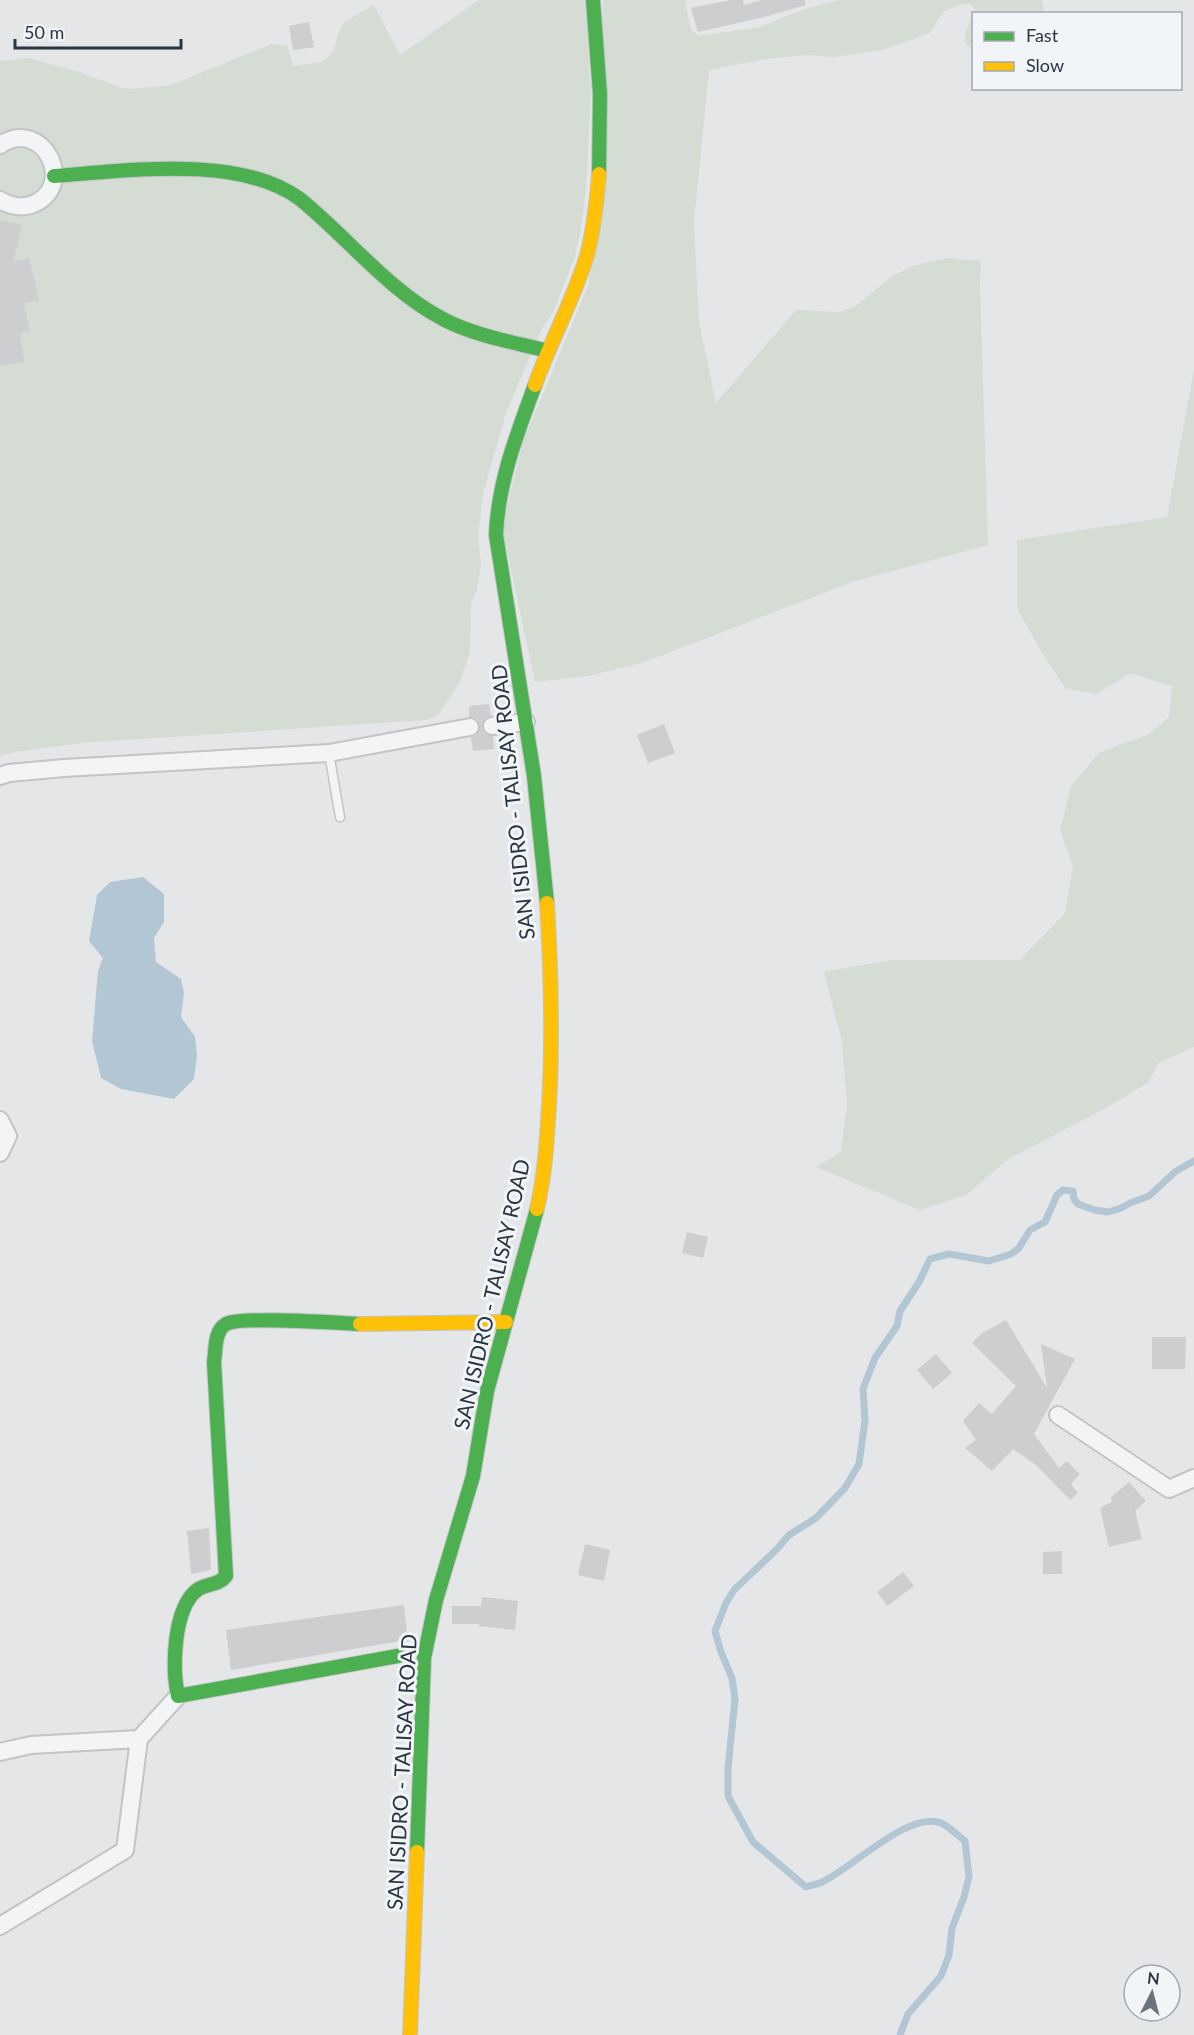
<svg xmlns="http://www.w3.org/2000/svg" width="1194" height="2035" viewBox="0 0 1194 2035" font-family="Lato,sans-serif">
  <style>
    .green { fill: #d5dcd4 }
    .water { fill: #b3c6d3 }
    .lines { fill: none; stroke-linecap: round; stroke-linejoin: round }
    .stream { stroke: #b3c6d3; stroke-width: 7 }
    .building { fill: #ccced0 }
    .lane-casing { stroke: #c2c4c6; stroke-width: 11 }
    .street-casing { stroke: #c2c4c6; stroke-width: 20 }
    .fast-casing { stroke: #c2c4c6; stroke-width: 16 }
    .slow-casing { stroke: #c2c4c6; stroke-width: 16 }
    .lane { stroke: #f3f4f6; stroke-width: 8 }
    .street { stroke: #f3f4f6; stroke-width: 16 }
    .fast { stroke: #4caf50; stroke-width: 14 }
    .slow { stroke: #ffc107; stroke-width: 14 }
    .labels { text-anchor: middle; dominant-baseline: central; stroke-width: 6; stroke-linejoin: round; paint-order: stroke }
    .street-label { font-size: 21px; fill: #2a3542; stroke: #f2f5f8 }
  </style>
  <rect width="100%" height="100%" fill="#e4e6e8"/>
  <!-- green -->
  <g class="green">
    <path d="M 479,0 L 585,0 L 591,92 L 586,190 L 581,229 L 575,256 L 554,310 L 541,331 L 507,410 L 483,493 L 478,536 L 481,564 L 477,589 L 471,604 L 470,651 L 460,682 L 438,715 L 427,720 L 82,743 L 15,752 L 0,756 L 0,61 L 29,58 L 78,72 L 126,89 L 168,86 L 272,44 L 287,45 L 293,66 L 322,62 L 334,51 L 338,34 L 344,22 L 374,5 L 400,55 Z"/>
    <path d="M 603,0 L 685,0 L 691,30 L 699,36 L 760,27 L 799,11 L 839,0 L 1042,0 L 1044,13 L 974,14 L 975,9 L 970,3 L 961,5 L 943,12 L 930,33 L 883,50 L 834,57 L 806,55 L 766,59 L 709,70 L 694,222 L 699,323 L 716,403 L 796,310 L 839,312 L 856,306 L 891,277 L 912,266 L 947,258 L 981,261 L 980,283 L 988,545 L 852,582 L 642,663 L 588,676 L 535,682 L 502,527 L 523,442 L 589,283 Z"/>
    <path d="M 974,14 L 974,49 L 973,49 L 966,44 C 963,31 969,25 974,14 Z"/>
    <path d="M 1194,369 L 1194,1047 L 1158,1063 L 1149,1082 L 1106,1108 L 1010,1158 L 966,1195 L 920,1210 L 816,1167 L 841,1152 L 847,1104 L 842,1042 L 824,972 L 891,960 L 1020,960 L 1065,913 L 1073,867 L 1060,830 L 1071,786 L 1100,752 L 1148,735 L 1169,717 L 1172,686 L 1130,673 L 1097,694 L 1065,688 L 1038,646 L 1017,608 L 1017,540 L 1167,517 Z"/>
  </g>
  <!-- water -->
  <path class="water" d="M 143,877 L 164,894 L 164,922 L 154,938 L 156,962 L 181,979 L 184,993 L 181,1017 L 195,1037 L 197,1055 L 194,1079 L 174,1099 L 121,1089 L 101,1078 L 92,1041 L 98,971 L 103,958 L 89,941 L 97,895 L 110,882 Z"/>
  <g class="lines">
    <!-- stream -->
    <path class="stream" d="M 900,2035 L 908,2014 L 941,1976 L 949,1955 L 952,1928 L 964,1897 L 969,1876 L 965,1841 C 957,1835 947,1824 938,1822 C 906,1814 853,1867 824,1881 C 819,1884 812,1885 806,1887 L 753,1842 L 728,1796 L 728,1768 L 735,1699 L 732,1678 L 721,1652 L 715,1631 L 726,1603 L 734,1590 L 777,1549 L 789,1535 L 816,1518 L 845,1488 L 859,1464 L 865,1420 L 863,1389 L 875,1358 L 897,1326 L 900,1311 L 919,1282 L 930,1259 L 949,1254 L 989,1261 L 1011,1254 L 1019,1248 L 1030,1230 L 1045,1222 L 1057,1195 L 1063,1190 L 1073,1191 L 1074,1199 L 1078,1204 L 1095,1210 L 1108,1212 L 1121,1208 L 1130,1203 L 1149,1196 L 1176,1171 L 1194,1161"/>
  </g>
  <!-- building -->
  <g class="building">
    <path d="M 731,0 L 743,0 L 744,5 L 762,0 L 805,0 L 806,5 L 760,18 L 698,32 L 691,8 Z"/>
    <path d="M 309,22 L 314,47 L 293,50 L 289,26 Z"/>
    <path d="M 0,220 L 22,225 L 13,262 L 29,258 L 39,300 L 24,303 L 30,331 L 20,333 L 24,362 L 0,366 Z"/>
    <path d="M 489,704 L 491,716 L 485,718 L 482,727 L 484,733 L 493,736 L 494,749 L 473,751 L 471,737 L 477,735 L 480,726 L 478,720 L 469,717 L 469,706 Z"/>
    <path d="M 664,724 L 675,753 L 648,763 L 637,735 Z"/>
    <path d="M 687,1232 L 708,1237 L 703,1258 L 682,1253 Z"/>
    <path d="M 1006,1320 L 1047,1388 L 1041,1344 L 1075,1359 L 1034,1434 L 1059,1468 L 1067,1461 L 1080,1474 L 1071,1484 L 1078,1493 L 1070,1500 L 1036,1465 L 1013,1449 L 992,1471 L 965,1448 L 976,1440 L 963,1421 L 979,1403 L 992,1414 L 1016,1386 L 972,1343 L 982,1333 Z"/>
    <path d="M 1152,1337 L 1186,1337 L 1185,1369 L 1152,1369 Z"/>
    <path d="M 936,1354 L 952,1373 L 933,1389 L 917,1370 Z"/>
    <path d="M 1129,1482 L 1146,1501 L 1135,1511 L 1142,1539 L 1109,1547 L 1100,1508 L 1113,1501 L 1110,1498 Z"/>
    <path d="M 209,1528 L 211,1570 L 191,1574 L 187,1531 Z"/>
    <path d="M 585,1544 L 610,1550 L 604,1581 L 578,1575 Z"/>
    <path d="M 1062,1551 L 1062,1574 L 1043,1574 L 1043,1552 Z"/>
    <path d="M 903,1572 L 914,1586 L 887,1606 L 877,1592 Z"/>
    <path d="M 482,1597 L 518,1601 L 515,1630 L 479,1626 L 479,1624 L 452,1624 L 452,1606 L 481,1606 Z"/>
    <path d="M 404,1605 L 408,1642 L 400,1641 L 231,1670 L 226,1630 Z"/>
  </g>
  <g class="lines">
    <defs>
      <path id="lane" d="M 329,753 L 340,817"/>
      <g id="street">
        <path d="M 0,145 C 43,116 79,187 31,205 C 21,208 9,206 0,200"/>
        <path d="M 492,726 L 526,722"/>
        <path d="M 0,776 L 9,773 L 64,768 L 329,753 L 470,727"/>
        <path d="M 0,1120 L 8,1136 L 0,1153"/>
        <path d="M 1058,1415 L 1169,1489 L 1194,1478"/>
        <path d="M 0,1752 L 31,1745 L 139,1739"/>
        <path d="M 0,1926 L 125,1850 L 139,1739 L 178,1696"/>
      </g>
      <g id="fast">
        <path d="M 593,0 L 600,94 L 599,174"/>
        <path d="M 54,176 C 126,171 239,154 300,199 C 348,238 388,290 443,319 C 475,336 513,342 548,351"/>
        <path d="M 535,385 C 517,434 498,482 496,535 L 534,776 L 547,903"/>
        <path d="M 360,1324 C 338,1323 240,1316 226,1324 C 214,1331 216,1350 214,1362 L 226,1576 C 218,1586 206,1583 197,1590 C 173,1609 172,1668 178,1696 L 403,1655"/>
        <path d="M 417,1852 L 424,1658 L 436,1600 L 473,1476 L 487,1391 L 537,1209"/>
      </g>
      <g id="slow">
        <path d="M 535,385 C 551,340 575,297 588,252 C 594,226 597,200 599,174"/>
        <path d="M 537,1209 C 545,1174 547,1140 549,1105 C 553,1037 551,970 547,903"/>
        <path d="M 360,1324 L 506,1322"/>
        <path d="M 410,2035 L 417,1852"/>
      </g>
    </defs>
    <!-- lane casing -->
    <use href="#lane" class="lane-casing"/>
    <!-- street casing -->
    <use href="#street" class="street-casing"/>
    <!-- fast casing -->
    <use href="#fast" class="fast-casing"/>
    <!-- slow casing -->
    <use href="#slow" class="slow-casing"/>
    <!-- lane -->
    <use href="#lane" class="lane"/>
    <!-- street -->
    <use href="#street" class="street"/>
    <!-- fast -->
    <use href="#fast" class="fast"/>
    <!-- slow -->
    <use href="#slow" class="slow"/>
  </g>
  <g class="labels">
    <!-- street labels -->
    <g class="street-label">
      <text transform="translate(512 802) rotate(-96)">SAN ISIDRO - TALISAY ROAD</text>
      <text transform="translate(491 1294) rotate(-77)">SAN ISIDRO - TALISAY ROAD</text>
      <text transform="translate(401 1772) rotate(-87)">SAN ISIDRO - TALISAY ROAD</text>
    </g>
  </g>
  <!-- legend -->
  <rect x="972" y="12" width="210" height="78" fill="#f2f5f8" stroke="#a2a8af" stroke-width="1.5"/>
  <rect x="984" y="32" width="30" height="9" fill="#4caf50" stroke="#a2a8af" stroke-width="1.5"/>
  <text x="1026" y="42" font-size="18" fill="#2a3542">Fast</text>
  <rect x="984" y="62" width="30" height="9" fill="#ffc107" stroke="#a2a8af" stroke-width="1.5"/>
  <text x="1026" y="72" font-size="18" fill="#2a3542">Slow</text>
  <!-- north arrow -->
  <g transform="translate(1152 1993) rotate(6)"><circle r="28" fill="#f2f5f8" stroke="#a2a8af" stroke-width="1.5"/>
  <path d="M0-4.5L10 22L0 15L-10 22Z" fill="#6b737c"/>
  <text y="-9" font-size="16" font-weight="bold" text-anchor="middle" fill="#2a3542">N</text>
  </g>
  <!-- scale -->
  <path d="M15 39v9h166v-9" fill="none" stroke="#2a3542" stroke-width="3"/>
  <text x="24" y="39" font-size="18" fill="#2a3542" stroke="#f2f5f8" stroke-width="4.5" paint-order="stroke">50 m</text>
</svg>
